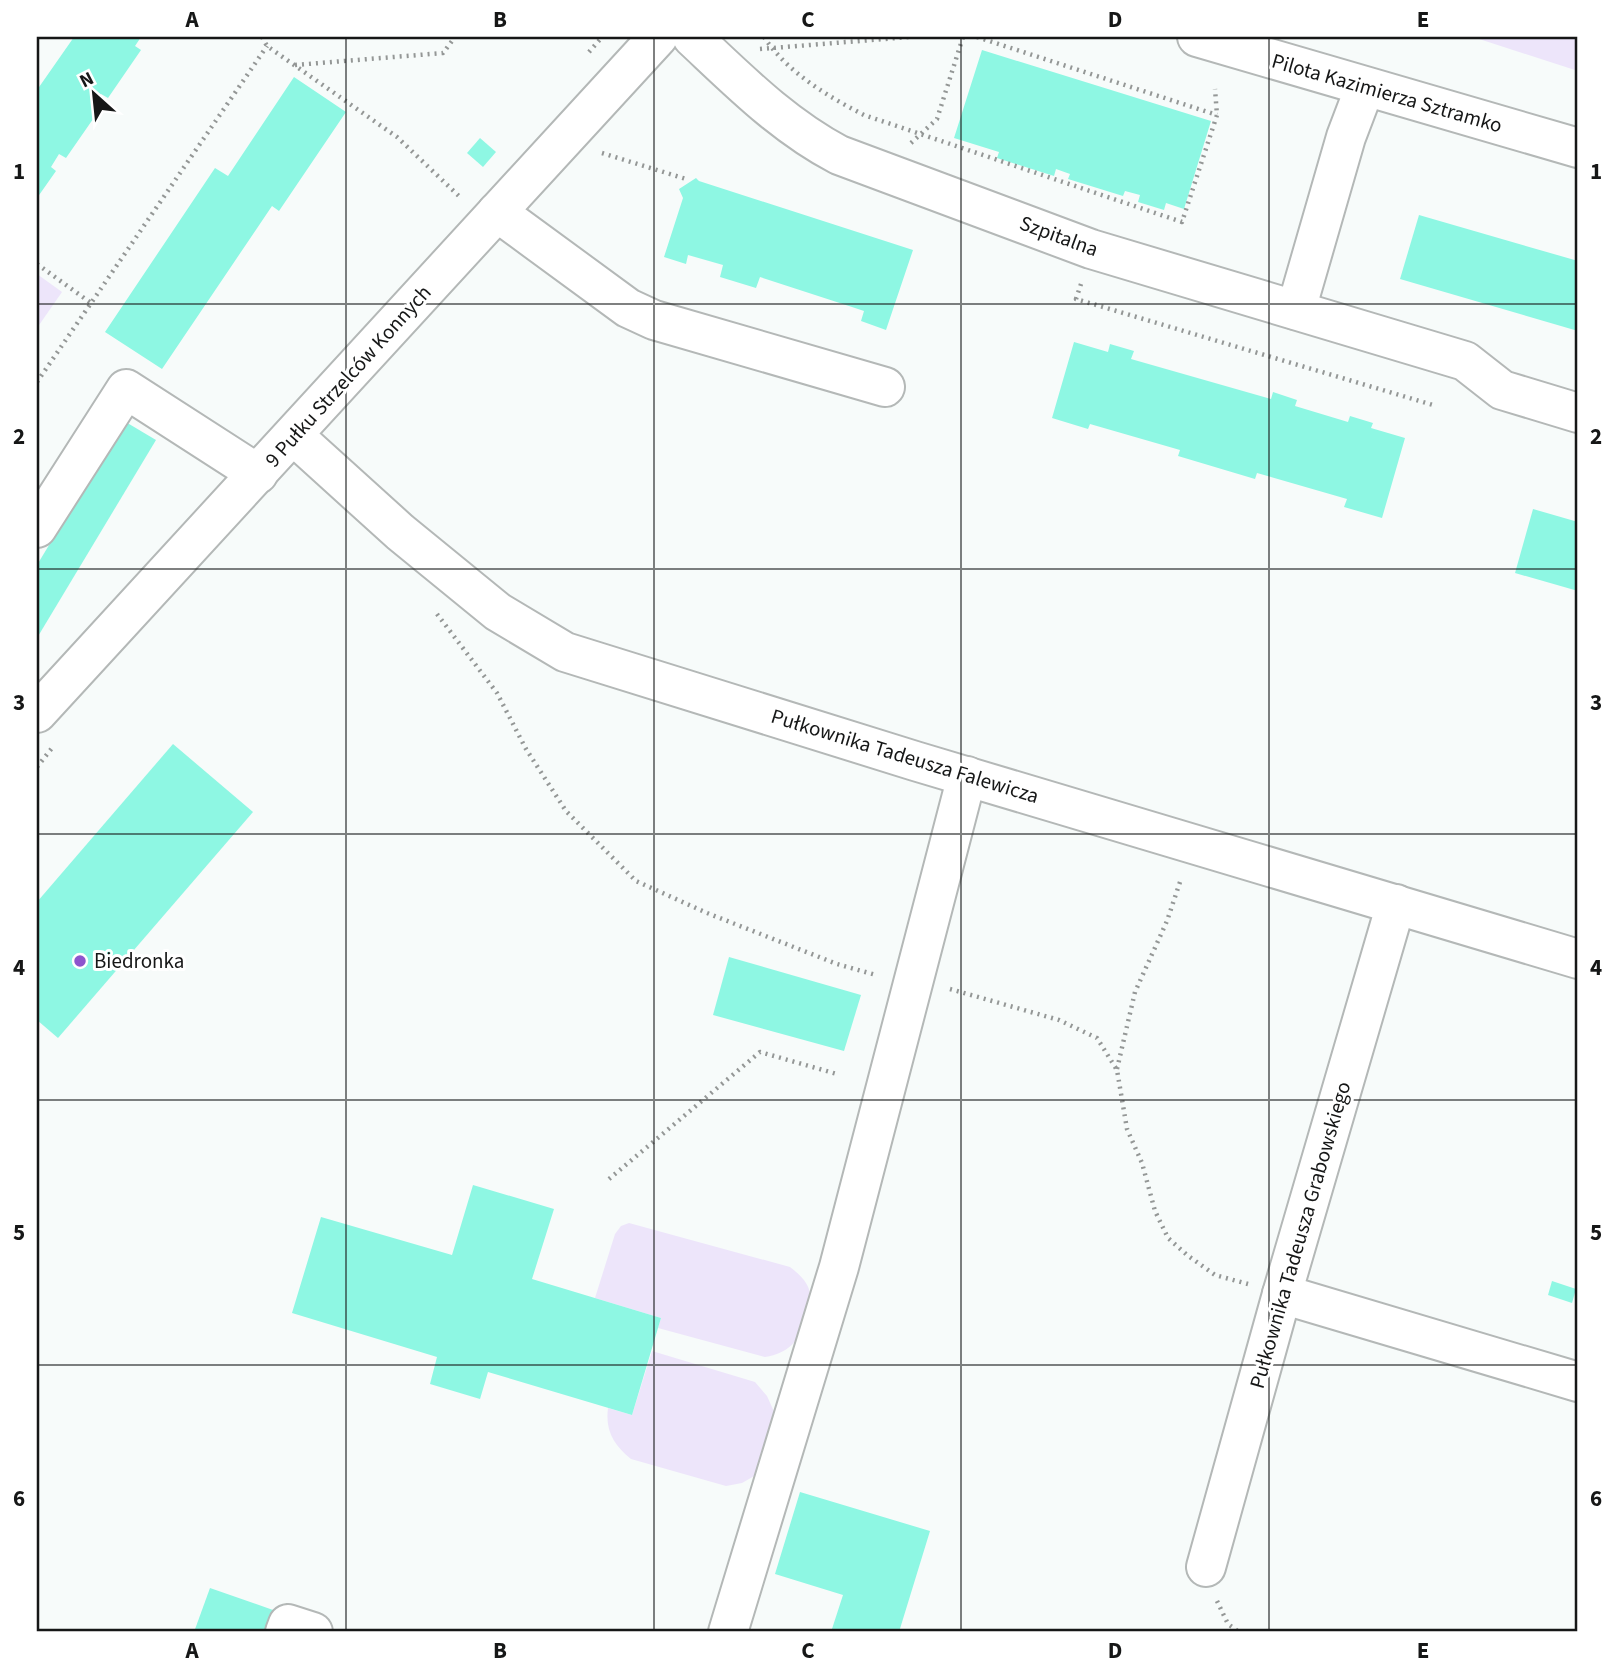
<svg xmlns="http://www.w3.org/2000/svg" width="1615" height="1669" viewBox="0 0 1615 1669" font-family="'Source Sans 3',sans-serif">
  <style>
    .green { fill: #ede5fa }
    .building { fill: #8ef7e3 }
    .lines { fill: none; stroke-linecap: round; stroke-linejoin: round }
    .minor-casing { stroke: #b4b8b7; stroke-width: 42 }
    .path { stroke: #949796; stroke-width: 4.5; stroke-dasharray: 2 5; stroke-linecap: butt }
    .minor { stroke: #fff; stroke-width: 38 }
    .grid { fill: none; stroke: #161717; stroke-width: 2; stroke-opacity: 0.55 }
    .poi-dot { fill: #8d55cd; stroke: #fff; stroke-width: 2.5 }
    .labels { text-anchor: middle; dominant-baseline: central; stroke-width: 6; stroke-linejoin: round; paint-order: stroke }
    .street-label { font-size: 21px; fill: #161717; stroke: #fff }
    .poi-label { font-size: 21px; fill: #161717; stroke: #fff; text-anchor: start }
    .neatline { fill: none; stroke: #161717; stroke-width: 2.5 }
    .grid-label { font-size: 23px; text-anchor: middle; font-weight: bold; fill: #161717 }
  </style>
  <rect width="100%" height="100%" fill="#f7fbfa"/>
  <!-- green -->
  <g class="green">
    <path d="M 1473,37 L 1578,37 L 1578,71 Z"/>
    <path d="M 37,274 L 62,292 L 37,328 Z"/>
    <path d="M 629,1223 L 790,1267 C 812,1284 814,1294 806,1319 C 798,1342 789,1353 765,1357 L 658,1328 L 661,1318 L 595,1298 L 615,1234 L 621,1226 Z"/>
    <path d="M 652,1351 L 755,1382 L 767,1396 L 776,1416 L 756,1475 L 742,1483 L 726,1486 L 631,1459 C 614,1445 605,1431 608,1408 L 632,1415 Z"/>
  </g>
  <!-- building -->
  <g class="building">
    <path d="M 74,37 L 141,37 L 135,46 L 141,50 L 108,98 L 101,94 L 94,105 L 100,109 L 66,158 L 59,154 L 51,167 L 56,171 L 37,198 L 37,90 Z"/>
    <path d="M 982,50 L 1211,121 L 1184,209 L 1166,203 L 1164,210 L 1138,202 L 1140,195 L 1125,191 L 1123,196 L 1068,179 L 1070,174 L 1056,169 L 1054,176 L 997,158 L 999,152 L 954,138 Z"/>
    <path d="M 294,77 L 346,112 L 279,211 L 272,206 L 162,369 L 105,332 L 215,168 L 228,176 Z"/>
    <path d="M 480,138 L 496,152 L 483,167 L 467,153 Z"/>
    <path d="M 696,178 L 699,181 L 913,250 L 886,330 L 861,321 L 864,311 L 852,307 L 760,277 L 756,288 L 720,277 L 723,265 L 688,255 L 686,264 L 664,257 L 683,198 L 679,189 Z"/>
    <path d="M 1419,215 L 1578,261 L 1578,331 L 1400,279 Z"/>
    <path d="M 1074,342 L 1108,352 L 1110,344 L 1134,351 L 1131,359 L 1271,399 L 1273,392 L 1297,400 L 1295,406 L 1348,422 L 1350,416 L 1373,423 L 1371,428 L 1405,438 L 1382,518 L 1344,507 L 1347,499 L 1257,473 L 1255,479 L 1178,456 L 1180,450 L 1090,424 L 1088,429 L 1052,418 Z"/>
    <path d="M 124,421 L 156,440 L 37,638 L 37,565 Z"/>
    <path d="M 1533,509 L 1578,522 L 1578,591 L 1515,573 Z"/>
    <path d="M 173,744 L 253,812 L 58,1038 L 37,1020 L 37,902 Z"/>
    <path d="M 729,957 L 861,995 L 844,1051 L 713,1015 Z"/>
    <path d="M 473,1185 L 554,1209 L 532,1279 L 661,1318 L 632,1415 L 488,1372 L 480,1399 L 430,1384 L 437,1357 L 292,1313 L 321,1217 L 452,1255 Z"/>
    <path d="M 1552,1281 L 1576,1289 L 1572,1303 L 1548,1295 Z"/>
    <path d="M 800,1492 L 930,1531 L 899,1632 L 831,1632 L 843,1595 L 775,1574 Z"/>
    <path d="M 210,1588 L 273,1610 L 265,1632 L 194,1632 Z"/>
  </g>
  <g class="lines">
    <defs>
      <g id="minor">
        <path d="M 692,37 C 738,80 782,125 839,155 L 1091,249 L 1465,361 L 1502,390 L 1578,413"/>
        <path d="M 1197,37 L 1578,148"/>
        <path d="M 497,212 L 628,308 L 654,320 L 885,387"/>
        <path d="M 1296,310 L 1346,137 L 1365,87"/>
        <path d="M 294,436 L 400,532 L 498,612 L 565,652 L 915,761 L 1578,959"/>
        <path d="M 37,528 L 126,389 L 258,474"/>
        <path d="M 37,713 L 658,37"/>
        <path d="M 1282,1294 L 1578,1382"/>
        <path d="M 1206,1567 L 1282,1294 L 1396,904"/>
        <path d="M 285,1632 L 288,1624 L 313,1632"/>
        <path d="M 728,1632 L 839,1267 L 967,776"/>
      </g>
    </defs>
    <!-- minor casing -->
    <use href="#minor" class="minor-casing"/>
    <!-- path -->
    <g class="path">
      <path d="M 262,37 L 267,46 L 397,137 L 461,198"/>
      <path d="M 764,37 C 787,72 827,96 864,115 L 1182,222 L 1217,115 L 1215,89"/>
      <path d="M 977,37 L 1217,115"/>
      <path d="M 760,49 L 909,37"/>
      <path d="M 589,52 L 602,37"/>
      <path d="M 295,65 L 443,53 L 455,37"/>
      <path d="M 911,143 L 937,119 L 963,37"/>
      <path d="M 602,153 L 686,179"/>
      <path d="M 37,264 L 91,303"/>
      <path d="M 1081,284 L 1076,299 L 1433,405"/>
      <path d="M 37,382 L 267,46"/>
      <path d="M 437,614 L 497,693 L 526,749 L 566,811 L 636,881 L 707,913 L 837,964 L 876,975"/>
      <path d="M 37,767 L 52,748"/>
      <path d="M 950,989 L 1059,1020 L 1097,1038 L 1117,1070 L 1127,1129 L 1142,1163 L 1155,1211 L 1168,1238 L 1187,1255 L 1215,1275 L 1248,1284"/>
      <path d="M 1117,1069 L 1135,992 L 1167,921 L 1181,879"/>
      <path d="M 609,1179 L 760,1052 L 837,1074"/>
      <path d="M 1217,1601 L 1228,1624 L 1239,1632"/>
    </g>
    <!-- minor -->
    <use href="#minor" class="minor"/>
  </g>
  <!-- grid -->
  <path class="grid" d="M 346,37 L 346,1632M 654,37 L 654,1632M 961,37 L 961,1632M 1269,37 L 1269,1632M 37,304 L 1578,304M 37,569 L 1578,569M 37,834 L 1578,834M 37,1100 L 1578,1100M 37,1365 L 1578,1365"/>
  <!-- markers -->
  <circle class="poi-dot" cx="80" cy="961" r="7"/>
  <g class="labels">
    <!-- street labels -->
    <g class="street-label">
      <text transform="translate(1387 93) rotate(16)">Pilota Kazimierza Sztramko</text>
      <text transform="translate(1059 236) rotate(20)">Szpitalna</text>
      <text transform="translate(348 376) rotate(-48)">9 Pułku Strzelców Konnych</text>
      <text transform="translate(905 756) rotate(17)">Pułkownika Tadeusza Falewicza</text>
      <text transform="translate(1300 1235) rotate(-74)">Pułkownika Tadeusza Grabowskiego</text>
    </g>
    <!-- poi labels -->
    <g class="poi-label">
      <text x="94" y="961">Biedronka</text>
    </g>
  </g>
  <!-- border -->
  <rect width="1615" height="1669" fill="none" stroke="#ffffff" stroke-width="77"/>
  <!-- north arrow -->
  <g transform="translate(94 94) rotate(333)" stroke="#ffffff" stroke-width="5" paint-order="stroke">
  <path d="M0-5L12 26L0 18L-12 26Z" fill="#161717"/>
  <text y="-10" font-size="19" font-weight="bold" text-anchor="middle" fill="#161717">N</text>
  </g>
  <rect x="38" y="38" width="1538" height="1592" class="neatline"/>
  <g class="grid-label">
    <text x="192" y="27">A</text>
    <text x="500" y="27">B</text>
    <text x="808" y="27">C</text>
    <text x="1115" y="27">D</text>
    <text x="1423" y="27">E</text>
    <text x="19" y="179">1</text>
    <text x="1596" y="179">1</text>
    <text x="19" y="444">2</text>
    <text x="1596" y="444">2</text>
    <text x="19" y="710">3</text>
    <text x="1596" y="710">3</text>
    <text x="19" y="975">4</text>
    <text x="1596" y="975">4</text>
    <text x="19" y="1240">5</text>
    <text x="1596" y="1240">5</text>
    <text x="19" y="1506">6</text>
    <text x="1596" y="1506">6</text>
    <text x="192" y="1658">A</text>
    <text x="500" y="1658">B</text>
    <text x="808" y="1658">C</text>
    <text x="1115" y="1658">D</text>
    <text x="1423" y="1658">E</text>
  </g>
</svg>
